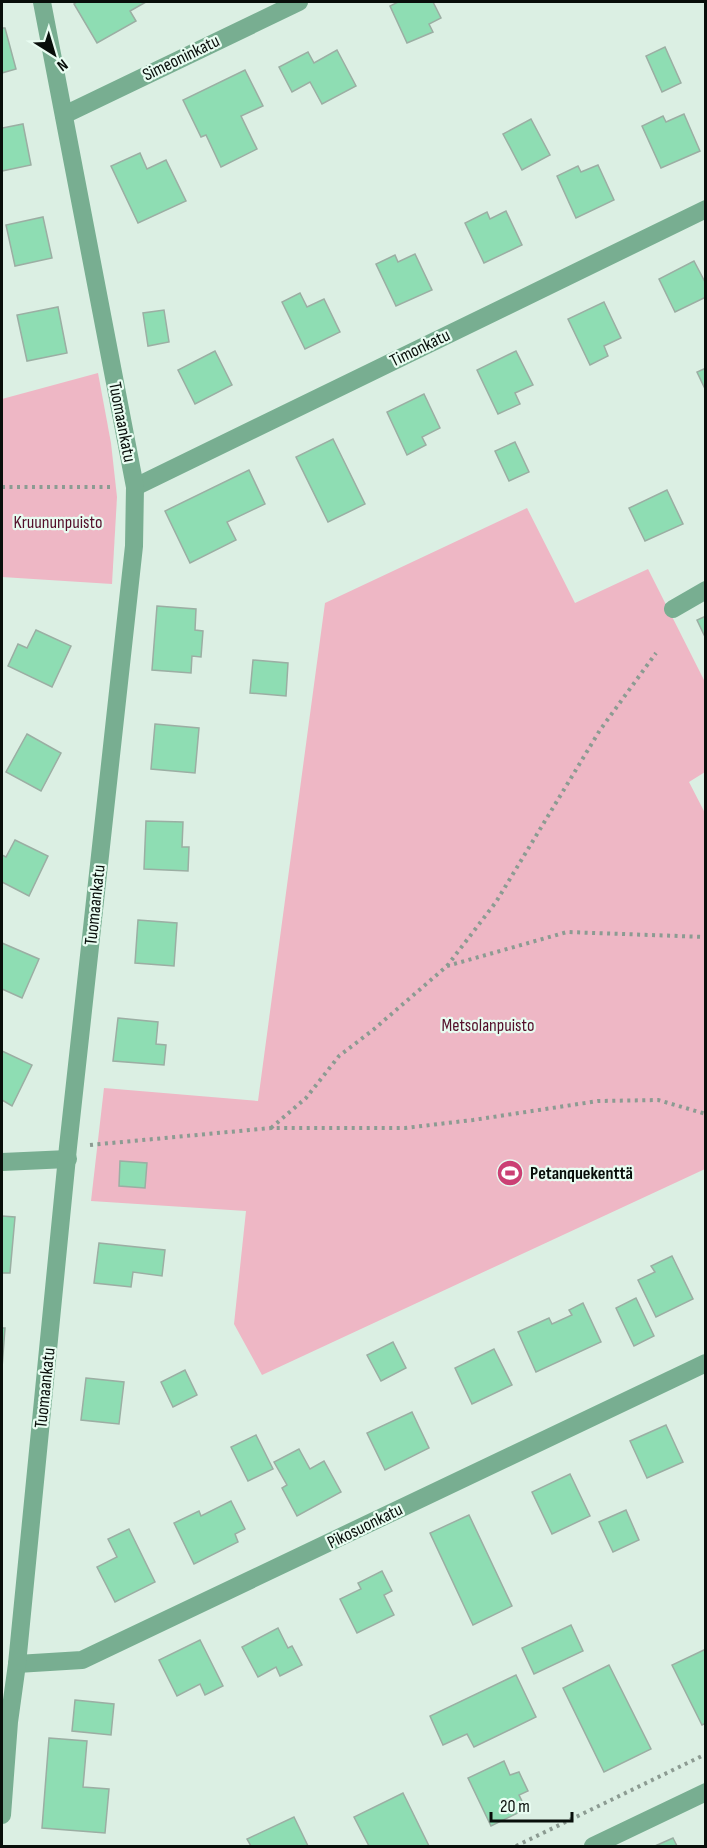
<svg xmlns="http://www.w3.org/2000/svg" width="707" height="1848" viewBox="0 0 707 1848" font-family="'Sofia Sans Condensed',sans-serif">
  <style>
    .green { fill: #eeb7c5 }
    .building { fill: #8eddb3; stroke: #9baea3; stroke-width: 1.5 }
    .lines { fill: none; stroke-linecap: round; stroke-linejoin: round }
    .path { stroke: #8c9b92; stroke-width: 4; stroke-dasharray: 3 4.5; stroke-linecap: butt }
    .minor { stroke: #78ae91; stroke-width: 18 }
    .labels { text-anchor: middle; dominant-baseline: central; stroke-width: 4.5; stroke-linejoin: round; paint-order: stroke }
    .street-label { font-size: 18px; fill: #080e0a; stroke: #e8fcf1 }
    .park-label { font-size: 18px; fill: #540f2a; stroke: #e8fcf1 }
    .poi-label { font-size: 18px; font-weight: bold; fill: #080e0a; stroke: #e8fcf1; text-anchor: start }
  </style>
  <rect width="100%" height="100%" fill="#dbefe3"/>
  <!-- green -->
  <g class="green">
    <path d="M 98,373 L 111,443 L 117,497 L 112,584 L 2,577 L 2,399 Z"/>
    <path d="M 527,508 L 575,603 L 648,569 L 705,682 L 705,772 L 689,782 L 706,815 L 705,1169 L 262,1375 L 234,1324 L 246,1211 L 91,1201 L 104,1088 L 258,1101 L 325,603 Z"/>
  </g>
  <!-- building -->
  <g class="building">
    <path d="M 77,2 L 146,2 L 130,11 L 136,21 L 97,43 L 74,4 Z"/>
    <path d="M 398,2 L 433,2 L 441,18 L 429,24 L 433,32 L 407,43 L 390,6 Z"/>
    <path d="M 2,28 L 5,28 L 16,69 L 2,73 Z"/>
    <path d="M 665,47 L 681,83 L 662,92 L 646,56 Z"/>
    <path d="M 337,50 L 356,86 L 322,104 L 310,82 L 292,92 L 279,67 L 308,52 L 314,63 Z"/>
    <path d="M 245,70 L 263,106 L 241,116 L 257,149 L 221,167 L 206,135 L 201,137 L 183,100 Z"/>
    <path d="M 684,114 L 700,151 L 661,168 L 642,126 L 663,116 L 666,122 Z"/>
    <path d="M 531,119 L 550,155 L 522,170 L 503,134 Z"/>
    <path d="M 23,124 L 31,165 L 2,171 L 2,128 Z"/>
    <path d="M 140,153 L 147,169 L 166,160 L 186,201 L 138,223 L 111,166 Z"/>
    <path d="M 598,165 L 614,200 L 576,218 L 557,176 L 578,166 L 581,172 Z"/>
    <path d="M 506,211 L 522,245 L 484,263 L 465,223 L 487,212 L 490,219 Z"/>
    <path d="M 43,217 L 52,258 L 15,266 L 6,225 Z"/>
    <path d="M 415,254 L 432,290 L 396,306 L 376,264 L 395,255 L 398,262 Z"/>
    <path d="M 694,261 L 706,284 L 706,297 L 675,312 L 659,279 Z"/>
    <path d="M 300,293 L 307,307 L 324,299 L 340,332 L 305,349 L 282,302 Z"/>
    <path d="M 604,302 L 621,338 L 604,346 L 608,356 L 590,365 L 568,319 Z"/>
    <path d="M 58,307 L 67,353 L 27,361 L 17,315 Z"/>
    <path d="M 164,310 L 169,342 L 148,346 L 143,313 Z"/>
    <path d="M 215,351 L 232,385 L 195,404 L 178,370 Z"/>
    <path d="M 516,351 L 533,385 L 515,393 L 520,404 L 498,414 L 477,370 Z"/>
    <path d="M 706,368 L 706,391 L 697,372 Z"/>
    <path d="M 424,394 L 440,428 L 422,437 L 426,445 L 407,455 L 387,412 Z"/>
    <path d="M 333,439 L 365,504 L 328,522 L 296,457 Z"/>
    <path d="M 515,442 L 529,472 L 509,481 L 495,451 Z"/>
    <path d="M 249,470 L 265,504 L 227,522 L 236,540 L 190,563 L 165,511 Z"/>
    <path d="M 667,490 L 683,524 L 645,541 L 629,508 Z"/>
    <path d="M 157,606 L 196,609 L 195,630 L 203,631 L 201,657 L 192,656 L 191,673 L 152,670 Z"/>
    <path d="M 706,616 L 706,639 L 697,620 Z"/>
    <path d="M 36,630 L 71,646 L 52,687 L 8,666 L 18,644 L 27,648 Z"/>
    <path d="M 253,660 L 288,663 L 286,696 L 250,693 Z"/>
    <path d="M 155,724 L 199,728 L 195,773 L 151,769 Z"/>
    <path d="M 27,734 L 61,753 L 41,791 L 6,772 Z"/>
    <path d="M 146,821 L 183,822 L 182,847 L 189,847 L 188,871 L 144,869 Z"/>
    <path d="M 15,840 L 48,856 L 29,896 L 2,882 L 2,855 L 6,857 Z"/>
    <path d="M 138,920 L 177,923 L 174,966 L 135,963 Z"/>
    <path d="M 2,943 L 39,959 L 22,998 L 2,989 Z"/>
    <path d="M 118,1018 L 158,1022 L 156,1044 L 166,1045 L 164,1065 L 113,1061 Z"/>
    <path d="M 2,1051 L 32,1065 L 12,1106 L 2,1100 Z"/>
    <path d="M 120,1161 L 147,1163 L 145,1188 L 119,1186 Z"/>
    <path d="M 2,1216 L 15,1217 L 10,1273 L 2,1273 Z"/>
    <path d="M 99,1243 L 165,1250 L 162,1276 L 133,1272 L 131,1287 L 94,1283 Z"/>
    <path d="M 672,1256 L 693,1299 L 656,1317 L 638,1280 L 655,1272 L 651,1266 Z"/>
    <path d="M 636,1298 L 654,1336 L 634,1346 L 616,1308 Z"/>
    <path d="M 583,1303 L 601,1342 L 536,1372 L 518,1332 L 549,1318 L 552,1324 L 572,1315 L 569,1310 Z"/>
    <path d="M 2,1328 L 5,1328 L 2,1368 Z"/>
    <path d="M 393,1342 L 406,1368 L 381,1381 L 367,1355 Z"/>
    <path d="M 494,1349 L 512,1385 L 472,1404 L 455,1368 Z"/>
    <path d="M 185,1370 L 197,1395 L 173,1407 L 161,1382 Z"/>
    <path d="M 86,1378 L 124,1382 L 119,1424 L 81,1420 Z"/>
    <path d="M 412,1412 L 429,1448 L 385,1470 L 367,1433 Z"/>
    <path d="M 666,1425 L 683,1462 L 647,1478 L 630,1441 Z"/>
    <path d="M 256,1435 L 273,1469 L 248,1481 L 231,1447 Z"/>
    <path d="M 299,1449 L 310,1469 L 324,1461 L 341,1492 L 297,1516 L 282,1488 L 287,1485 L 274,1462 Z"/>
    <path d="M 570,1474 L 590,1516 L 552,1534 L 532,1492 Z"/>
    <path d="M 231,1501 L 245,1529 L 235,1534 L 238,1542 L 194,1564 L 174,1523 L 199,1511 L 201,1516 Z"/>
    <path d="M 626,1510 L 639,1540 L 613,1552 L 599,1522 Z"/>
    <path d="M 469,1515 L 512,1606 L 473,1625 L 430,1533 Z"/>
    <path d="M 129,1529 L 155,1582 L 115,1602 L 97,1567 L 117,1557 L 108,1539 Z"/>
    <path d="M 382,1571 L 392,1591 L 384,1595 L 394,1615 L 357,1633 L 340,1599 L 361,1589 L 358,1583 Z"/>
    <path d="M 571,1625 L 583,1651 L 534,1674 L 522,1648 Z"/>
    <path d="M 278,1628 L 288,1648 L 292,1646 L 302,1665 L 280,1676 L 276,1667 L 258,1677 L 242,1647 Z"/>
    <path d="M 200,1640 L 223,1686 L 205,1695 L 200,1684 L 177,1696 L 159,1660 Z"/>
    <path d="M 706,1649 L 706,1723 L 702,1725 L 672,1665 Z"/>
    <path d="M 609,1665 L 651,1749 L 604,1772 L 563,1688 Z"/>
    <path d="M 516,1675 L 536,1717 L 474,1747 L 467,1734 L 443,1745 L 430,1716 Z"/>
    <path d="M 75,1700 L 114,1704 L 111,1735 L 72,1731 Z"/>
    <path d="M 49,1738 L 87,1741 L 83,1787 L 109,1789 L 105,1833 L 42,1828 Z"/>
    <path d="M 504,1761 L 510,1775 L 519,1772 L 528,1791 L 519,1795 L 526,1809 L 491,1826 L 468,1778 Z"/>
    <path d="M 403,1793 L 429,1846 L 369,1846 L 354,1817 Z"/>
    <path d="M 294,1817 L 308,1846 L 251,1846 L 247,1839 Z"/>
    <path d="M 673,1838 L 677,1846 L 655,1846 Z"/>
  </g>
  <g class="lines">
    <!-- path -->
    <g class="path">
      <path d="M 2,487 L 113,487"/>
      <path d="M 447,966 L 496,902 L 600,730 L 656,653"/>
      <path d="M 271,1128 L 306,1098 L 339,1056 L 373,1030 L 447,966 L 567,932 L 706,937"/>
      <path d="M 90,1145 L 271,1128 L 405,1128 L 473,1120 L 598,1101 L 658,1100 L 706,1114"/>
      <path d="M 516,1846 L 706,1754"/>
    </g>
    <!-- minor -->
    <g class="minor">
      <path d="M 64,115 L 299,2"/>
      <path d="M 135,487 L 706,209"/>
      <path d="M 673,609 L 706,590"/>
      <path d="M 2,1162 L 68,1159"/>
      <path d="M 17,1664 L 82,1660 L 706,1363"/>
      <path d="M 2,1815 L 9,1722 L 17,1664 L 68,1147 L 134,546 L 135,487 L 42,2"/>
      <path d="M 593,1846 L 706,1792"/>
    </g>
  </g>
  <!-- icons -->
  <defs>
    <symbol id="stadium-disc" viewBox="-11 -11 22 22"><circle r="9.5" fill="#cb4074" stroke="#e8fcf1"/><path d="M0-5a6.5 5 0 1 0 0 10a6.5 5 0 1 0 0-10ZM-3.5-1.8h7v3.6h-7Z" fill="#fff"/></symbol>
  </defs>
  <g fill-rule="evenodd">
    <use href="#stadium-disc" x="495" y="1158" width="30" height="30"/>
  </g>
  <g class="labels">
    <!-- street labels -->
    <g class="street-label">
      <text transform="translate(181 58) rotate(-26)">Simeoninkatu</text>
      <text transform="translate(420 348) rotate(-26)">Timonkatu</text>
      <text transform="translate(122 422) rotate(79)">Tuomaankatu</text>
      <text transform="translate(95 905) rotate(-84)">Tuomaankatu</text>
      <text transform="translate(45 1388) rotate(-84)">Tuomaankatu</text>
      <text transform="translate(365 1526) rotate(-26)">Pikosuonkatu</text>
    </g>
    <!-- park labels -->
    <g class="park-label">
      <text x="58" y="522">Kruununpuisto</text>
      <text x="488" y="1025">Metsolanpuisto</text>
    </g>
    <!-- poi labels -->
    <g class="poi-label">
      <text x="530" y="1173">Petanquekenttä</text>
    </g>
  </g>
  <!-- border -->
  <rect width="707" height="1848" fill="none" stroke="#080e0a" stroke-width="6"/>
  <!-- north arrow -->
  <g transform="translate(54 54) rotate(143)" stroke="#e8fcf1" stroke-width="4.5" paint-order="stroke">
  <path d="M0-4.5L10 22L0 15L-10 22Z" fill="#080e0a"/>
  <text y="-9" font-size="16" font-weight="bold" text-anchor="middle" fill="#080e0a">N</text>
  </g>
  <!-- scale -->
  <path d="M491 1812v9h81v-9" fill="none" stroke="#080e0a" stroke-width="3"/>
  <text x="500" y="1812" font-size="18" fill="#080e0a" stroke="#e8fcf1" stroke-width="4.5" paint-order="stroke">20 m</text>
</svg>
